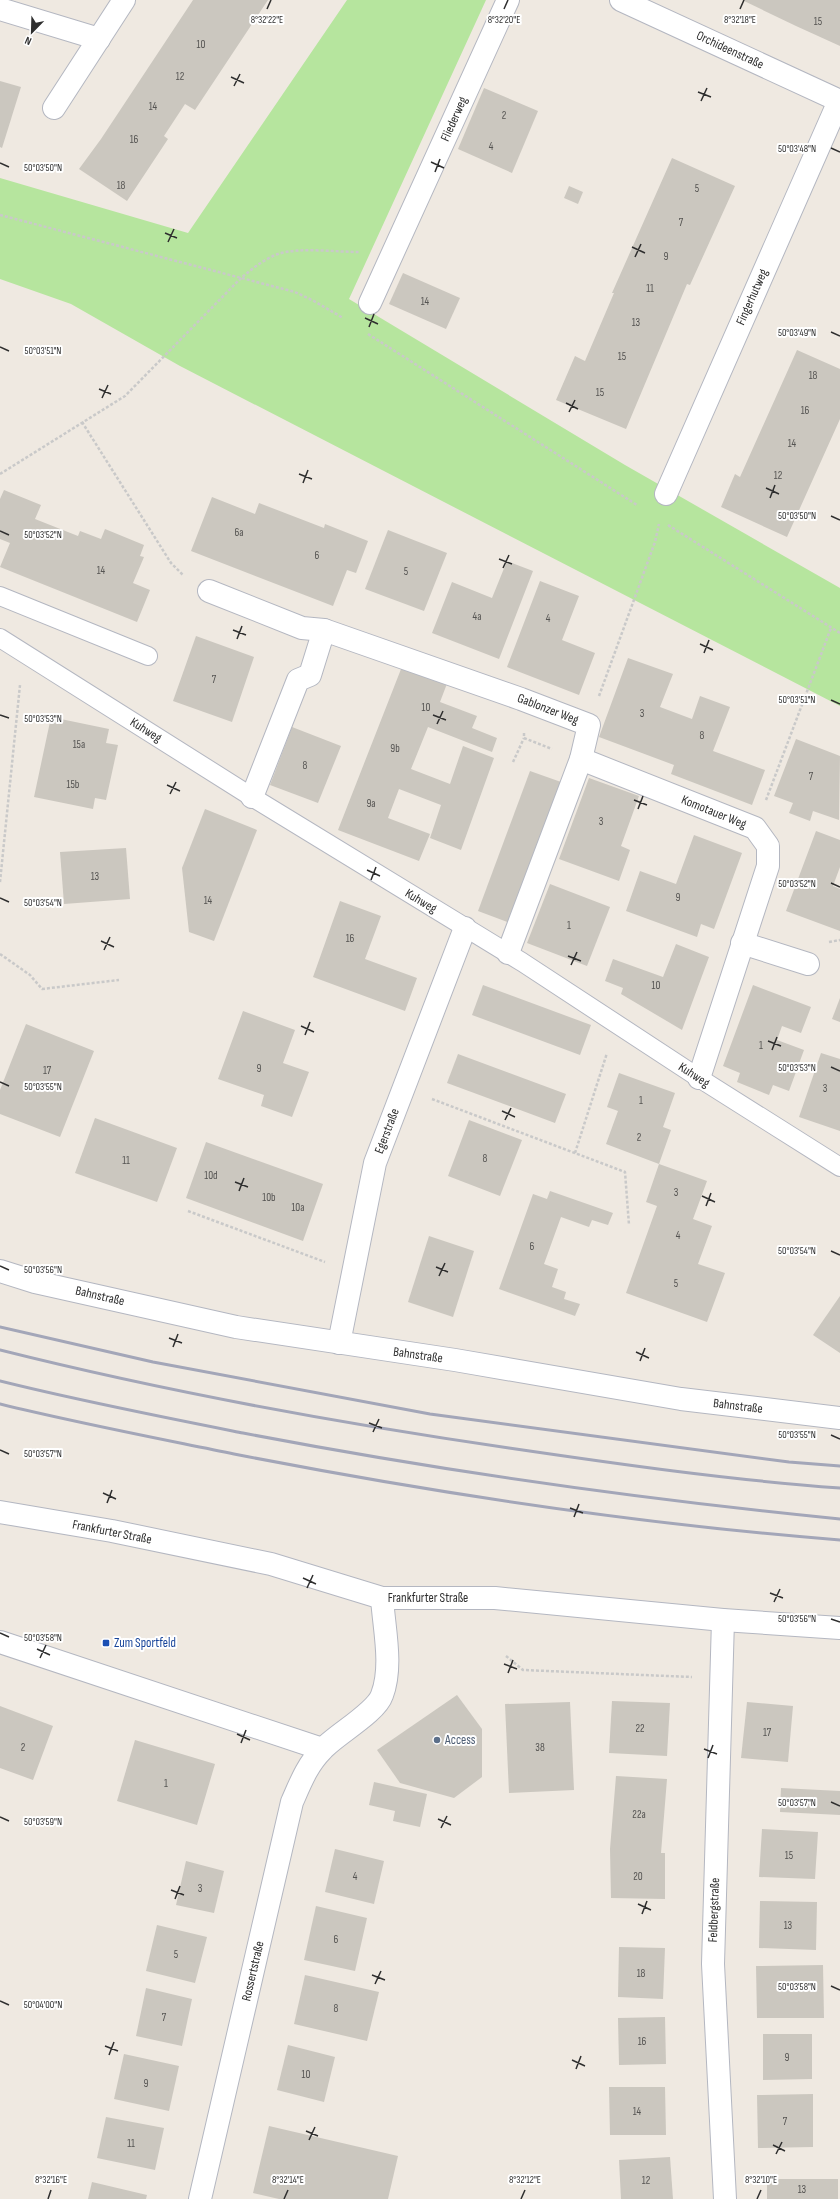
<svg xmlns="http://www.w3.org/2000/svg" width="840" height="2199" viewBox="0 0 840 2199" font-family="'Sofia Sans Condensed',sans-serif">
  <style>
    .green { fill: #b6e59e }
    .building { fill: #cbc7bf }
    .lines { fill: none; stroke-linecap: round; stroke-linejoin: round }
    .service-casing { stroke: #b4b7c1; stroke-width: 20 }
    .minor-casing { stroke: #b4b7c1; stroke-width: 24 }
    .tertiary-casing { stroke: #b4b7c1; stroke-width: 24 }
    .path { stroke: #c9c9c9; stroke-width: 2.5; stroke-dasharray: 3 2; stroke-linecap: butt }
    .service { stroke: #fff; stroke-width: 18 }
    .minor { stroke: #fff; stroke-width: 22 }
    .tertiary { stroke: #fff; stroke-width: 22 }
    .rail { stroke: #a3a6b8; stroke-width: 3 }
    .ticks { fill: none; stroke: #2e2e2e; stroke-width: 1.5 }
    .transit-dot { fill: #1a4fb4; stroke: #fff; stroke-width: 1.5 }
    .service-dot { fill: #5c6f8a; stroke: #fff; stroke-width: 1.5 }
    .labels { text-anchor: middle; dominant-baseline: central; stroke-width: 4; stroke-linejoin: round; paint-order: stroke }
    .number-label { font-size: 11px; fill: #555452 }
    .street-label { font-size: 13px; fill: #2e2e2e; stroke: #fff }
    .transit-label { font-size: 13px; fill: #164399; stroke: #fff; text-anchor: start }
    .service-label { font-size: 13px; fill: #4e5e75; stroke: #fff; text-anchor: start }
    .ticks-label { font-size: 10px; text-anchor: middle; fill: #2e2e2e; stroke: #fff; stroke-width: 4; stroke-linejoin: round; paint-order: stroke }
  </style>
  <rect width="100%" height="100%" fill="#efe9e1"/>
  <!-- green -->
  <path class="green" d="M 347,0 L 486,0 L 349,299 L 625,465 L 840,588 L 840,706 L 180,366 L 71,304 L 0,279 L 0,178 L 188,233 Z"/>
  <!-- building -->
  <g class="building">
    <path d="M 193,0 L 268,0 L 195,110 L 185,104 L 164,136 L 168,139 L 127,201 L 79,169 L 101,139 Z"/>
    <path d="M 742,0 L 840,0 L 840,46 L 796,26 Z"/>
    <path d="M 0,81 L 21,87 L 2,148 L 0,147 Z"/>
    <path d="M 484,88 L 538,111 L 512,173 L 458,149 Z"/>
    <path d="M 672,158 L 735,186 L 690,285 L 687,284 L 626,429 L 556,400 L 575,356 L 585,361 L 614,293 L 612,293 Z"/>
    <path d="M 569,186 L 583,192 L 578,204 L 564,198 Z"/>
    <path d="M 403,273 L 460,298 L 446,329 L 389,304 Z"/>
    <path d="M 797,350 L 840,369 L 840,419 L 787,537 L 721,507 L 735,474 L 740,477 Z"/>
    <path d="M 4,490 L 41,505 L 35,519 L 78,536 L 80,531 L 101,539 L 105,529 L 144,545 L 140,556 L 144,557 L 133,583 L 150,590 L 137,622 L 0,567 L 10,543 L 0,539 L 0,499 Z"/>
    <path d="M 212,497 L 255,514 L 259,503 L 324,528 L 325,524 L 368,541 L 356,573 L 347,570 L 333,606 L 191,551 Z"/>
    <path d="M 388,530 L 447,553 L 424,611 L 365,589 Z"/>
    <path d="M 507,561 L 533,571 L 499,659 L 432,633 L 452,582 L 492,598 Z"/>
    <path d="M 540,581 L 579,596 L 562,640 L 595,653 L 579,695 L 507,667 Z"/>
    <path d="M 196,636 L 254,657 L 232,722 L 173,701 Z"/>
    <path d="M 628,658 L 673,674 L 660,707 L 692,719 L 700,696 L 730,707 L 713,751 L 765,770 L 752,805 L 671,774 L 674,765 L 599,737 Z"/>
    <path d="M 403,664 L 448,681 L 440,702 L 477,716 L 472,728 L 497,738 L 492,752 L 428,727 L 411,769 L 450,784 L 463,746 L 494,758 L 461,850 L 430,838 L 441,805 L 399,789 L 388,818 L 430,834 L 419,861 L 338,830 Z"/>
    <path d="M 51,717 L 109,729 L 106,743 L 118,745 L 106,800 L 95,798 L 93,809 L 34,797 Z"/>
    <path d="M 292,727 L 341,746 L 318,803 L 270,785 Z"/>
    <path d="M 796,739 L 840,756 L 839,820 L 813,811 L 810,821 L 789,813 L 793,803 L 774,796 Z"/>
    <path d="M 530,771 L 561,782 L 510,923 L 478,911 Z"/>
    <path d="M 589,778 L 639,796 L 621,846 L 630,850 L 619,881 L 559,859 Z"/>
    <path d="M 205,809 L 257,830 L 214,941 L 189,932 L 182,868 Z"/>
    <path d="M 816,831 L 840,840 L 840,867 L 833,886 L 840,889 L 840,931 L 786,911 Z"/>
    <path d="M 694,835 L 742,853 L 714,929 L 701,924 L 697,937 L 626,911 L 640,871 L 676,884 Z"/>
    <path d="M 126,848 L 130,899 L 64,904 L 60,852 Z"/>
    <path d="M 550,884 L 610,907 L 587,966 L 527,943 Z"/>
    <path d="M 340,901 L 381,916 L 365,959 L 417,978 L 405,1011 L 313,977 Z"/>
    <path d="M 676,944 L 709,957 L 682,1030 L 621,994 L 623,988 L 605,981 L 613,959 L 663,977 Z"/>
    <path d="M 483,985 L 591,1025 L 580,1055 L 472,1015 Z"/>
    <path d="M 753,985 L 811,1007 L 801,1033 L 782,1026 L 777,1040 L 804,1050 L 789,1091 L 773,1085 L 769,1095 L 737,1082 L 740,1073 L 723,1066 Z"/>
    <path d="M 840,998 L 840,1022 L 832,1019 Z"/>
    <path d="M 243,1011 L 295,1030 L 283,1063 L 309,1072 L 292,1117 L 261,1106 L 264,1095 L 218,1079 Z"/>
    <path d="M 26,1024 L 94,1051 L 60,1137 L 0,1114 L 0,1090 Z"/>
    <path d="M 821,1053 L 840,1059 L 840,1131 L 799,1117 Z"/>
    <path d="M 458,1054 L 566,1094 L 555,1123 L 447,1083 Z"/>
    <path d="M 619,1073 L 675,1093 L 663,1127 L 671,1130 L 659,1164 L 606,1144 L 618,1111 L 607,1107 Z"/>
    <path d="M 95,1118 L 177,1148 L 157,1202 L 75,1173 Z"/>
    <path d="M 469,1120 L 522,1140 L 500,1196 L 448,1176 Z"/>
    <path d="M 206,1142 L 323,1184 L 303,1241 L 186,1198 Z"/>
    <path d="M 659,1164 L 707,1181 L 693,1219 L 712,1226 L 698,1264 L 725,1273 L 707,1322 L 626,1293 L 657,1206 L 646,1202 Z"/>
    <path d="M 550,1191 L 613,1213 L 608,1225 L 592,1220 L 589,1227 L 561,1217 L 544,1264 L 558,1269 L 552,1287 L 566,1292 L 564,1299 L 580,1304 L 575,1316 L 499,1289 L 533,1194 L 547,1199 Z"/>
    <path d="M 429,1236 L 474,1251 L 453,1317 L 408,1302 Z"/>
    <path d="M 840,1296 L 840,1353 L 813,1335 Z"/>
    <path d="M 457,1695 L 482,1729 L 482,1777 L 454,1798 L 400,1783 L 377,1750 Z"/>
    <path d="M 612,1701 L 670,1703 L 667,1756 L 609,1753 Z"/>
    <path d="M 570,1702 L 574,1790 L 509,1793 L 505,1704 Z"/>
    <path d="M 747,1702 L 793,1706 L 788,1762 L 741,1758 Z"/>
    <path d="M 0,1706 L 53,1726 L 33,1780 L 0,1768 Z"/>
    <path d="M 135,1740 L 215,1764 L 197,1825 L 117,1801 Z"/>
    <path d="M 616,1776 L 667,1779 L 661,1853 L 665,1853 L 665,1899 L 611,1898 L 610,1849 Z"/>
    <path d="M 374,1782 L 427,1794 L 420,1827 L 393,1821 L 395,1811 L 369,1805 Z"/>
    <path d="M 781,1788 L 840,1791 L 840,1815 L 780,1812 Z"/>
    <path d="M 762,1829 L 818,1832 L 815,1879 L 759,1877 Z"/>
    <path d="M 335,1849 L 384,1861 L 374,1904 L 325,1892 Z"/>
    <path d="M 186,1861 L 224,1871 L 214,1913 L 176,1905 Z"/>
    <path d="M 760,1901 L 817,1902 L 816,1950 L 759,1948 Z"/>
    <path d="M 316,1906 L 367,1918 L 355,1971 L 304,1960 Z"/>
    <path d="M 157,1925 L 207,1937 L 195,1983 L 146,1971 Z"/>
    <path d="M 619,1947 L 665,1948 L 663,1999 L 618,1997 Z"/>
    <path d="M 823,1965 L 824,2018 L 757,2018 L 756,1966 Z"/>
    <path d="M 305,1975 L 379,1992 L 367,2041 L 294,2024 Z"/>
    <path d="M 146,1988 L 192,1999 L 182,2046 L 136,2036 Z"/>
    <path d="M 665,2017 L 666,2064 L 619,2065 L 618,2018 Z"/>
    <path d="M 763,2034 L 812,2034 L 812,2079 L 763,2080 Z"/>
    <path d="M 288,2045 L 335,2057 L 324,2102 L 277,2090 Z"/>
    <path d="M 124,2054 L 179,2066 L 169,2111 L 114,2099 Z"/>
    <path d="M 609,2087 L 665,2087 L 666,2135 L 610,2135 Z"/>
    <path d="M 813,2094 L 813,2147 L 758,2148 L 757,2095 Z"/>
    <path d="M 106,2117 L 164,2128 L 155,2170 L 97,2158 Z"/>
    <path d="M 269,2126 L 398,2156 L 388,2199 L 279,2199 L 253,2193 Z"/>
    <path d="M 670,2157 L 673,2199 L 621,2199 L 619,2160 Z"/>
    <rect x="767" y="2179" width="71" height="20"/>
    <path d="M 92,2182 L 147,2195 L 146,2199 L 88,2199 Z"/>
  </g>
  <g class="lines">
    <defs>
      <g id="service">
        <path d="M 0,596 L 148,656"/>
        <path d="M 0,638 L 252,797 L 522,962 L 699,1078 L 840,1167"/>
      </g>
      <g id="minor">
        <path d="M 621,0 L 840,101"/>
        <path d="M 0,9 L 99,39"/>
        <path d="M 54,108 L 124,0"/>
        <path d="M 370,303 L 508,0"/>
        <path d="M 666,494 L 839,101"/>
        <path d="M 209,591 L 302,628 L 324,630"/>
        <path d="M 581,759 L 755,828 L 768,846 L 768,866 L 699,1078"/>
        <path d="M 252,797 L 298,680 L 310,675 L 324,630 L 521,699 L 589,725 L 581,759 L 508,953"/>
        <path d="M 742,943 L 808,964"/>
        <path d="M 0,1271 L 35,1282 L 236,1327 L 455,1360 L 681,1399 L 840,1418"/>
        <path d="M 339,1343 L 375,1163 L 465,928"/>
        <path d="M 723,1620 L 713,1964 L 725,2199"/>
        <path d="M 0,1642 L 322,1749"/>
        <path d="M 200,2199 L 292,1802 C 300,1784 307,1765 322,1750 C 335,1735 376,1713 382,1695 C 393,1666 384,1629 382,1598"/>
      </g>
      <path id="tertiary" d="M 0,1512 L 112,1531 L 271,1564 L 382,1598 L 495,1598 L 723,1620 L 840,1628"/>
    </defs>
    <!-- service casing -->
    <use href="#service" class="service-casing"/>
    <!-- minor casing -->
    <use href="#minor" class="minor-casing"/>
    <!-- tertiary casing -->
    <use href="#tertiary" class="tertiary-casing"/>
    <!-- path -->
    <g class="path">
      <path d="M 0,215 L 295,292 L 314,301 L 343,318"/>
      <path d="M 368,334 L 637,505"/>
      <path d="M 82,422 L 171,563 L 183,575"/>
      <path d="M 0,474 L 125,396 L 241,278 C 252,269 264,259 278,254 C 299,247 336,252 359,252"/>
      <path d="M 668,525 L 840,633"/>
      <path d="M 599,696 L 655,542 L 659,524"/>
      <path d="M 524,733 L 524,738 L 552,749"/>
      <path d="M 513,762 L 524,738"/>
      <path d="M 766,800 L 831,628"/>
      <path d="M 0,882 L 20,685"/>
      <path d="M 829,942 L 840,940"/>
      <path d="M 0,954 L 30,975 L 42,989 L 119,980"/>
      <path d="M 432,1099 L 625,1172 L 629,1225"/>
      <path d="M 575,1153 L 607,1053"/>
      <path d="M 188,1211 L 325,1262"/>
      <path d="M 506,1656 L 523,1670 L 692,1677"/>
    </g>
    <!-- service -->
    <use href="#service" class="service"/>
    <!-- minor -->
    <use href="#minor" class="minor"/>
    <!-- tertiary -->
    <use href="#tertiary" class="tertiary"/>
    <!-- rail -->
    <g class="rail">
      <path d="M 0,1327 L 153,1362 L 430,1414 L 789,1462 L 840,1466"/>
      <path d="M 0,1350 C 167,1392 338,1423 509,1448 C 618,1464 729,1480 840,1488"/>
      <path d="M 0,1381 C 80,1401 162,1417 243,1433 C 441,1471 640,1499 840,1519"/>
      <path d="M 0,1404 C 77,1423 156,1438 234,1454 C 434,1493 637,1524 840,1540"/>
    </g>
  </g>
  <!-- ticks -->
  <path class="ticks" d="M 267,9 L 271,0M 504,9 L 508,0M 740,9 L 744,0M 231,77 L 244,83M 234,86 L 240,74M 698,92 L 711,97M 701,101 L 707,88M 831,148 L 840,152M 431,162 L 444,168M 0,163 L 9,167M 435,172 L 440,159M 165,233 L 177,238M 168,242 L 174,229M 632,247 L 645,253M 635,257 L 641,244M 365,318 L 378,324M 369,327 L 374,314M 831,332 L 840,336M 0,347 L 9,351M 99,389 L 111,394M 102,398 L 108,385M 566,403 L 578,409M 569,412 L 575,400M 299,474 L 312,479M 303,483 L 308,470M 766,488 L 779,494M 770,498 L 775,485M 831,516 L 840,520M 0,531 L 9,535M 499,559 L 512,564M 503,568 L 509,555M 233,630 L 246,635M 237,639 L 242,626M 700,644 L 713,650M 704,653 L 709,640M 831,700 L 840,704M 0,715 L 9,718M 433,715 L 446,720M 437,724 L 443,711M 167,785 L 180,791M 170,794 L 176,782M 634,800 L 647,805M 638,809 L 643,796M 367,870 L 380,876M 371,880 L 376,867M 831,883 L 840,887M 0,898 L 9,902M 101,941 L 114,947M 104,950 L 110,937M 568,956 L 581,961M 571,965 L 577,952M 301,1026 L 314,1032M 305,1035 L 310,1022M 768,1041 L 781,1046M 772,1050 L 777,1037M 831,1067 L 840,1071M 0,1082 L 9,1086M 502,1111 L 515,1117M 505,1120 L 511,1108M 235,1182 L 248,1187M 239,1191 L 244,1178M 702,1196 L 715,1202M 706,1206 L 711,1193M 831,1251 L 840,1255M 0,1266 L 9,1270M 436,1267 L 448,1272M 439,1276 L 445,1263M 169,1338 L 182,1343M 173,1347 L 178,1334M 636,1352 L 649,1358M 640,1361 L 645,1348M 369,1423 L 382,1428M 373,1432 L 379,1419M 831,1435 L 840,1439M 0,1450 L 9,1454M 103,1493 L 116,1499M 107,1503 L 112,1490M 570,1508 L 583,1513M 574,1517 L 579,1504M 303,1578 L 316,1584M 307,1588 L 313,1575M 770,1593 L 783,1598M 774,1602 L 780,1589M 831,1619 L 840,1622M 0,1633 L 9,1637M 37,1649 L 50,1655M 40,1658 L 46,1645M 504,1664 L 517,1669M 508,1673 L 513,1660M 237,1734 L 250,1740M 241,1743 L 246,1730M 704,1749 L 717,1754M 708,1758 L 713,1745M 831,1802 L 840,1806M 0,1817 L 9,1821M 438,1819 L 451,1825M 441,1828 L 447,1816M 171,1890 L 184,1895M 175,1899 L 180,1886M 638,1904 L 651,1910M 642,1914 L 647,1901M 372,1975 L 385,1980M 375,1984 L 381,1971M 831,1986 L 840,1990M 0,2001 L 9,2005M 105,2046 L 118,2051M 109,2055 L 114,2042M 572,2060 L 585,2066M 576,2069 L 581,2056M 306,2131 L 318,2136M 309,2140 L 315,2127M 773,2145 L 785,2151M 776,2154 L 782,2142M 48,2199 L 51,2190M 284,2199 L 288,2190M 521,2199 L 525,2190M 757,2199 L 761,2190"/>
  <!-- markers -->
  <rect class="transit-dot" x="102" y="1639" width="8" height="8" rx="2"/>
  <circle class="service-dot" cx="437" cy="1740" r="4"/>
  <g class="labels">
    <!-- number labels -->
    <g class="number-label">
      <text x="818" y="21">15</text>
      <text x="201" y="44">10</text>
      <text x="180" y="76">12</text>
      <text x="153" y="106">14</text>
      <text x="504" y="115">2</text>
      <text x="134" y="139">16</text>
      <text x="491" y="146">4</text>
      <text x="121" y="185">18</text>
      <text x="697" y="188">5</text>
      <text x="681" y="222">7</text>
      <text x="666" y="256">9</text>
      <text x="650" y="288">11</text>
      <text x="425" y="301">14</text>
      <text x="636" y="322">13</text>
      <text x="622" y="356">15</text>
      <text x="813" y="375">18</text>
      <text x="600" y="392">15</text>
      <text x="805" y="410">16</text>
      <text x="792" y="443">14</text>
      <text x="778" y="475">12</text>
      <text x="239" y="532">6a</text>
      <text x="317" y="555">6</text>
      <text x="101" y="570">14</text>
      <text x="406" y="571">5</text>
      <text x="477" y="616">4a</text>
      <text x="548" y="618">4</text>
      <text x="214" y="679">7</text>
      <text x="426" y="707">10</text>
      <text x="642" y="713">3</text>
      <text x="702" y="735">8</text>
      <text x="79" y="744">15a</text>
      <text x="395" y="748">9b</text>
      <text x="305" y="765">8</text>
      <text x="811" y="776">7</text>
      <text x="73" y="784">15b</text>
      <text x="371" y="803">9a</text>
      <text x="601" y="821">3</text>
      <text x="95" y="876">13</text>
      <text x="678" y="897">9</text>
      <text x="208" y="900">14</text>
      <text x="569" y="925">1</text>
      <text x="350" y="938">16</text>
      <text x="656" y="985">10</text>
      <text x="761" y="1045">1</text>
      <text x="259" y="1068">9</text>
      <text x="47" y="1070">17</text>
      <text x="825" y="1088">3</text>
      <text x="641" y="1100">1</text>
      <text x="639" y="1137">2</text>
      <text x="485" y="1158">8</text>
      <text x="126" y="1160">11</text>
      <text x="211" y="1175">10d</text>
      <text x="676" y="1192">3</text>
      <text x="269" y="1197">10b</text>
      <text x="298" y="1207">10a</text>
      <text x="678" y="1235">4</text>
      <text x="532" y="1246">6</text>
      <text x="676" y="1283">5</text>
      <text x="640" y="1728">22</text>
      <text x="767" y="1732">17</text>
      <text x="23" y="1747">2</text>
      <text x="540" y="1747">38</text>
      <text x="166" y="1783">1</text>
      <text x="639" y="1814">22a</text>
      <text x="789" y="1855">15</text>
      <text x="355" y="1876">4</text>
      <text x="638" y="1876">20</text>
      <text x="200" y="1888">3</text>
      <text x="788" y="1925">13</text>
      <text x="336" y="1939">6</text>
      <text x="176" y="1954">5</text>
      <text x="641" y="1973">18</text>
      <text x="336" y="2008">8</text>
      <text x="164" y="2017">7</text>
      <text x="642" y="2041">16</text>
      <text x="787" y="2057">9</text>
      <text x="306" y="2074">10</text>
      <text x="146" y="2083">9</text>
      <text x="637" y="2111">14</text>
      <text x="785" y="2121">7</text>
      <text x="131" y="2143">11</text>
      <text x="646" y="2180">12</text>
      <text x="802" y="2189">13</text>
    </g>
    <!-- street labels -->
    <g class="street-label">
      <text transform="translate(730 50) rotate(25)">Orchideenstraße</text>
      <text transform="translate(454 119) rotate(-66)">Fliederweg</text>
      <text transform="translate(752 297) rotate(-66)">Fingerhutweg</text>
      <text transform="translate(548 709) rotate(21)">Gablonzer Weg</text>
      <text transform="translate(146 730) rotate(32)">Kuhweg</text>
      <text transform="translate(714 812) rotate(22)">Komotauer Weg</text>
      <text transform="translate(421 901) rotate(31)">Kuhweg</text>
      <text transform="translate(694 1075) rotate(33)">Kuhweg</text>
      <text transform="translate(387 1131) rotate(-69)">Egerstraße</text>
      <text transform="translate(100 1296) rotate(13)">Bahnstraße</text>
      <text transform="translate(418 1355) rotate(8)">Bahnstraße</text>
      <text transform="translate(738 1406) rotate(7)">Bahnstraße</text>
      <text transform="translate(112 1532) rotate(11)">Frankfurter Straße</text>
      <text x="428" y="1598">Frankfurter Straße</text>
      <text transform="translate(714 1910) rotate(-88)">Feldbergstraße</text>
      <text transform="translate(253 1971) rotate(-77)">Rossertstraße</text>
    </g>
    <!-- transit labels -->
    <g class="transit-label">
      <text x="114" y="1643">Zum Sportfeld</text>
    </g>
    <!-- service labels -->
    <g class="service-label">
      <text x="445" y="1740">Access</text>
    </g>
  </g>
  <g class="ticks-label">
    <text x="267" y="23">8°32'22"E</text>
    <text x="504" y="23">8°32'20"E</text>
    <text x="740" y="23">8°32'18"E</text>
    <text x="797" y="152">50°03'48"N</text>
    <text x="43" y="171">50°03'50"N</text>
    <text x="797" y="336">50°03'49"N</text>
    <text x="43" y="354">50°03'51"N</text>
    <text x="797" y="519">50°03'50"N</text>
    <text x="43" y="538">50°03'52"N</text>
    <text x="797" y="703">50°03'51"N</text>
    <text x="43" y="722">50°03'53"N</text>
    <text x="797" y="887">50°03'52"N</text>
    <text x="43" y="906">50°03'54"N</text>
    <text x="797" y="1071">50°03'53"N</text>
    <text x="43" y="1090">50°03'55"N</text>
    <text x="797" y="1254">50°03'54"N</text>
    <text x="43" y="1273">50°03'56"N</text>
    <text x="797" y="1438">50°03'55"N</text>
    <text x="43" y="1457">50°03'57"N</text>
    <text x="797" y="1622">50°03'56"N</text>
    <text x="43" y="1641">50°03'58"N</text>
    <text x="797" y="1806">50°03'57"N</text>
    <text x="43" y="1825">50°03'59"N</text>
    <text x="797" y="1990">50°03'58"N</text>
    <text x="43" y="2008">50°04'00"N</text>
    <text x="51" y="2183">8°32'16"E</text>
    <text x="288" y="2183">8°32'14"E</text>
    <text x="525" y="2183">8°32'12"E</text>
    <text x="761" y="2183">8°32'10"E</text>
  </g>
  <!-- north arrow -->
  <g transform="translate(32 32) rotate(203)" stroke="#ffffff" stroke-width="3" paint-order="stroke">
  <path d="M0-3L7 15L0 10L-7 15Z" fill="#2e2e2e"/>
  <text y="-6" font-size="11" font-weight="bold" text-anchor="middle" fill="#2e2e2e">N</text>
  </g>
</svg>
